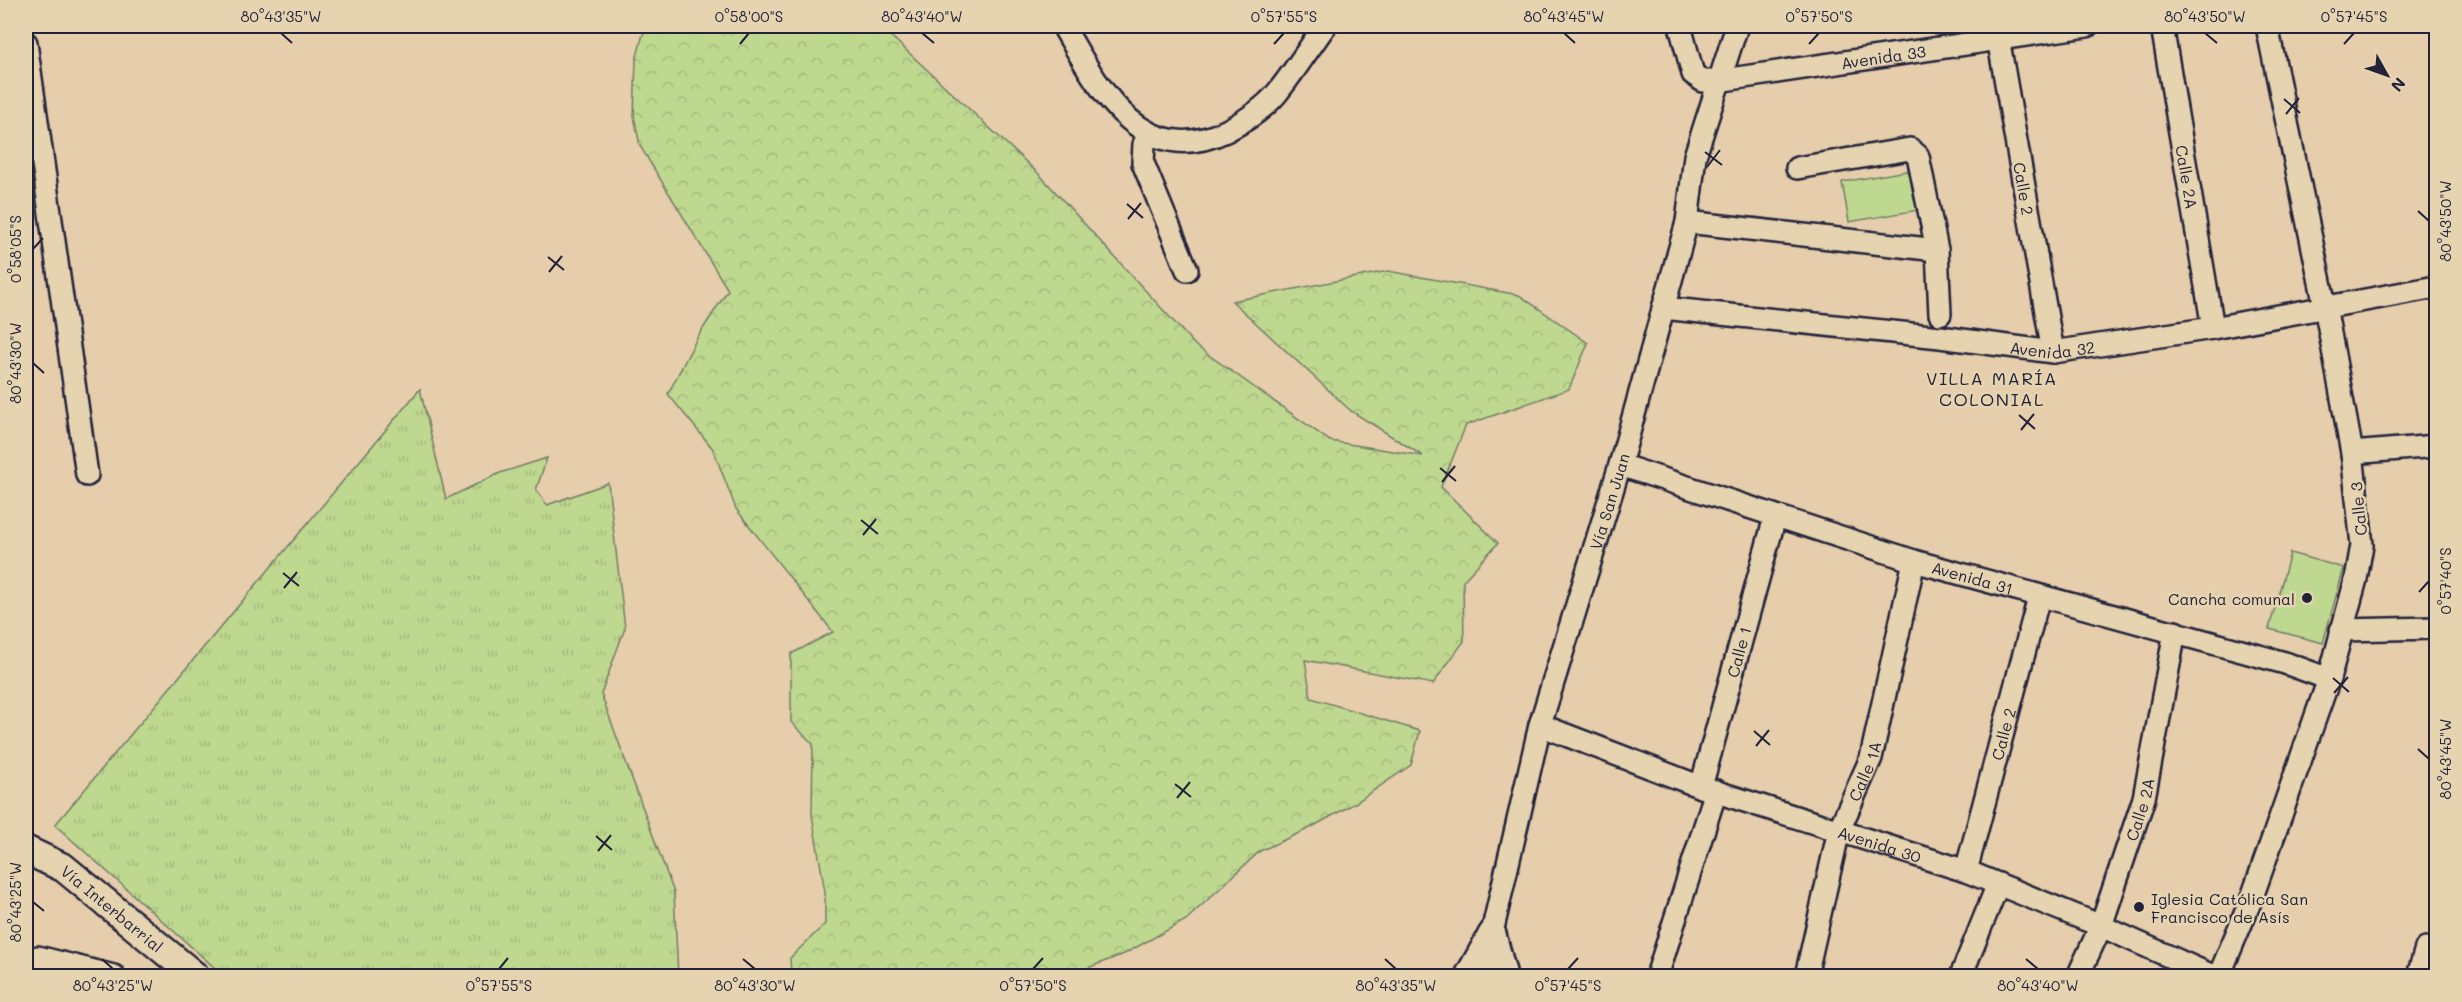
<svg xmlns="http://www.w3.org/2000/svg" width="2462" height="1002" viewBox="0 0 2462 1002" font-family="Mali,sans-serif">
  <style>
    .grass { fill: url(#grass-tufts); stroke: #707d65; stroke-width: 1.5 }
    .forest { fill: url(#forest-crowns); stroke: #707d65; stroke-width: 1.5 }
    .garden { fill: #bed88f; stroke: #707d65; stroke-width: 1.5 }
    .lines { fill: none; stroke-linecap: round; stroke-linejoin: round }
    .minor-casing { stroke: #22223b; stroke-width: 26 }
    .major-casing { stroke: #22223b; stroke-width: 32 }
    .minor { stroke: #e6d4b1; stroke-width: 21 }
    .major { stroke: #e6d4b1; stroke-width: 27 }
    .ticks { fill: none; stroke: #22223b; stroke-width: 2 }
    .poi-dot { fill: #22223b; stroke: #e6d4b1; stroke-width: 2 }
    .labels { text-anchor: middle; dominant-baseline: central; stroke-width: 5; stroke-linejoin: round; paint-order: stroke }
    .street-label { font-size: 16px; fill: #22223b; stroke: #e6d4b1 }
    .poi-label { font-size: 16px; fill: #22223b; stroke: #e6d4b1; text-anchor: end }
    .neighbourhood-label { font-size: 18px; letter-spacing: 1.5px; fill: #22223b; stroke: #e6d4b1 }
    .neatline { fill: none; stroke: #22223b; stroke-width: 2 }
    .ticks-label { font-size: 15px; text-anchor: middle; fill: #22223b }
  </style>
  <defs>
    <pattern id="grass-tufts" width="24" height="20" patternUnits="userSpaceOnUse" patternTransform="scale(1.5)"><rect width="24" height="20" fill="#bed88f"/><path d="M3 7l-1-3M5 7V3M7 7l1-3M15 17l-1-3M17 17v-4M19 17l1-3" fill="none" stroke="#a3b97c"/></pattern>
    <pattern id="forest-crowns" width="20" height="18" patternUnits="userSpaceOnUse" patternTransform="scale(1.5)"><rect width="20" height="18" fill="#bed88f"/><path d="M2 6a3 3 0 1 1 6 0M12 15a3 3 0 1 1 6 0" fill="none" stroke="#a3b97c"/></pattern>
  </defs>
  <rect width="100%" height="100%" fill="#e6cdac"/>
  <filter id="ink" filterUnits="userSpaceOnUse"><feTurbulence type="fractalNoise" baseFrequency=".0167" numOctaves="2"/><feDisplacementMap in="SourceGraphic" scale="12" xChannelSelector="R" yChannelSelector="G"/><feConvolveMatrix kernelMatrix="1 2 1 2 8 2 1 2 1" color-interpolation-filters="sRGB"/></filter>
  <g filter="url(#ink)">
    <!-- grass -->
    <path class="grass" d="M 420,389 L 446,499 L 500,473 L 547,458 L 536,490 L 547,505 L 608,483 L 625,628 L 601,694 L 674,893 L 678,976 L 224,976 L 55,825 Z"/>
    <!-- forest -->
    <path class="forest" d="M 650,26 L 880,26 L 1039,174 L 1196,346 L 1330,441 L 1423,456 L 1351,411 L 1232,301 L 1388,271 L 1519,295 L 1588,343 L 1569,389 L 1466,425 L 1441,487 L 1498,543 L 1463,581 L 1464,641 L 1433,684 L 1305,660 L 1311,698 L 1420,731 L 1411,765 L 1355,803 L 1310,828 L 1260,851 L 1186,920 L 1124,954 L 1067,976 L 791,976 L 790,958 L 825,924 L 825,892 L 812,815 L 813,744 L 791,722 L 791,654 L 833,632 L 736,509 L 713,449 L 668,394 L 697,338 L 728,290 L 640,146 L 634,116 L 636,60 L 643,34 Z"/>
    <!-- garden -->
    <g class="garden">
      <path d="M 1912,170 L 1919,210 L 1849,222 L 1842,182 Z"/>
      <path d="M 2290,553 L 2344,568 L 2323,643 L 2269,629 Z"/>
    </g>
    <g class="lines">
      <defs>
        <g id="minor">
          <path d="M 1063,26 C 1098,87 1141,171 1226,131 C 1245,121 1263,110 1277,93 C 1294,72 1309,48 1325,26"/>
          <path id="s1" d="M 1680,26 L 1693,74 L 1703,81 L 1717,81 L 2087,26"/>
          <path id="s2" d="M 1996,26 L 2053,352"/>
          <path id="s3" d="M 2162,26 L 2213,328"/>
          <path d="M 26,43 L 87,475"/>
          <path d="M 1150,134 L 1144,144 L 1143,163 L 1187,270"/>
          <path d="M 1797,168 L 1910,149 L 1918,156 L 1937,250 L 1940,314"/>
          <path d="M 1687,222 L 1937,250"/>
          <path id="s4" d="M 1663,308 L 1940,337 L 2053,352 L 2213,328 L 2436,287"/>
          <path d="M 2352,453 L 2436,446"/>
          <path id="s5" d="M 1620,465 L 1914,561 L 2285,663 L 2329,679"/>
          <path d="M 2341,630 L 2436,628"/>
          <path id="s6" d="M 1540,725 L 1701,787 L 1966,871 L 2101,926 L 2213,976"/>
          <path id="s7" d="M 1701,787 L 1775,517"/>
          <path id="s8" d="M 1966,871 L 2039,597"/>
          <path id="s9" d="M 1488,950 L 1540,725 L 1620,465 L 1687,222 L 1695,156 L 1737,26"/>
          <path d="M 26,960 L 38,957 L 114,976"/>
          <path d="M 1657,976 L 1716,791"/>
          <path id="s10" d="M 1806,976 L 1839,830 L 1871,758 L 1914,561"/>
          <path d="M 1961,976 L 1998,884"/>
          <path id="s11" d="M 2078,976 L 2101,926 L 2144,798 L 2175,632"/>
          <path d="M 2219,976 L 2251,900 L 2329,679 L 2356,579 L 2362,545 L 2352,453 L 2325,306 L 2267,26"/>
          <path d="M 2418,976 L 2426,948"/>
        </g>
        <g id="major">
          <path id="s12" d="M 26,850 L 64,868 L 195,976"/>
          <path d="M 1492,935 L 1503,976"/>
          <path d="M 1469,976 L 1492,935"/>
        </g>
      </defs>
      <!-- minor casing -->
      <use href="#minor" class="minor-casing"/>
      <!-- major casing -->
      <use href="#major" class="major-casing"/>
      <!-- minor -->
      <use href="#minor" class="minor"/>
      <!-- major -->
      <use href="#major" class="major"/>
    </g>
  </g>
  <!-- ticks -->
  <path class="ticks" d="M 281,33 L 292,43M 922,33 L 934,43M 1564,33 L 1575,43M 2205,33 L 2217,43M 740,44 L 749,33M 1274,44 L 1284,33M 1809,44 L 1819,33M 2344,44 L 2354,33M 2284,99 L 2300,113M 2286,114 L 2299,98M 1705,152 L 1722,165M 1707,167 L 1720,150M 1127,204 L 1143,218M 2418,211 L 2429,221M 1128,219 L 1141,203M 33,249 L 43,238M 548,257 L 564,270M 549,272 L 562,256M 33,363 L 44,373M 2019,415 L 2035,429M 2021,430 L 2034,414M 1440,468 L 1456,481M 1442,482 L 1455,466M 861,520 L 878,534M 863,535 L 876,519M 283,573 L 299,586M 284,588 L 297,572M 2419,592 L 2429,581M 2333,678 L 2349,692M 2334,693 L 2348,677M 1754,731 L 1770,745M 1756,746 L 1769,730M 2418,749 L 2429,759M 1175,784 L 1191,797M 1177,798 L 1190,782M 596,836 L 612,850M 598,851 L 611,835M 33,902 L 44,911M 102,959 L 113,969M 743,959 L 755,969M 1385,959 L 1396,969M 2026,959 L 2038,969M 499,969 L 508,958M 1033,969 L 1043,958M 1568,969 L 1578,958"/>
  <!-- markers -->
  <g class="poi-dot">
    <circle cx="2307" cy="598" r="6"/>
    <circle cx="2139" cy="907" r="6"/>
  </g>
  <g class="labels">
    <!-- street labels -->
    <g class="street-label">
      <text stroke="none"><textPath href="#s1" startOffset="244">Avenida 33</textPath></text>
      <text stroke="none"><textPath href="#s3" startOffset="153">Calle 2A</textPath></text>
      <text stroke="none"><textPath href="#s2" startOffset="165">Calle 2</textPath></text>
      <text stroke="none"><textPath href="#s4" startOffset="392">Avenida 32</textPath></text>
      <text stroke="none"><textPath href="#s9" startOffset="465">Vía San Juan</textPath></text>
      <text transform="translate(2358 509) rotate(-96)">Calle 3</text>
      <text stroke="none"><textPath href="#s5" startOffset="370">Avenida 31</textPath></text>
      <text stroke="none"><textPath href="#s7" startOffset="140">Calle 1</textPath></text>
      <text stroke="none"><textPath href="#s8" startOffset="142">Calle 2</textPath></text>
      <text stroke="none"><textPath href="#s10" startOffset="214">Calle 1A</textPath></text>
      <text stroke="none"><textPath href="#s11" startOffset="178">Calle 2A</textPath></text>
      <text stroke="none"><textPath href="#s6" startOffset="360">Avenida 30</textPath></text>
      <text stroke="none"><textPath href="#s12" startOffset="105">Vía Interbarrial</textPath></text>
    </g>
    <!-- poi labels -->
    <g class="poi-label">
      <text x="2295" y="598">Cancha comunal</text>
      <text x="2151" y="898" text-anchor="start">Iglesia Católica San<tspan x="2151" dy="18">Francisco de Asís</tspan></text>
    </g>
    <!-- neighbourhood labels -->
    <g class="neighbourhood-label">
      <text x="1992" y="378">VILLA MARÍA<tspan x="1992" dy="21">COLONIAL</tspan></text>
    </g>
  </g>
  <!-- margin -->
  <rect width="2462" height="1002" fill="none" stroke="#e6d4b1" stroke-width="66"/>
  <!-- north arrow -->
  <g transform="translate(2387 75) rotate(130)" stroke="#e6d4b1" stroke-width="4.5" paint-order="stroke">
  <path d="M0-4.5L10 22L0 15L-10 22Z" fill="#22223b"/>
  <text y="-9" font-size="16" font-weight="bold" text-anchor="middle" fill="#22223b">N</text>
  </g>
  <rect x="33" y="33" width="2396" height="936" class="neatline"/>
  <g class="ticks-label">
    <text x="281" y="22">80°43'35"W</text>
    <text x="749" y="22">0°58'00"S</text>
    <text x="922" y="22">80°43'40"W</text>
    <text x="1284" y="22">0°57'55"S</text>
    <text x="1564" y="22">80°43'45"W</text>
    <text x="1819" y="22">0°57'50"S</text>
    <text x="2205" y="22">80°43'50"W</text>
    <text x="2354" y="22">0°57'45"S</text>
    <text transform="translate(2446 221) rotate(-90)" y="5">80°43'50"W</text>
    <text transform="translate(16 249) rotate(-90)" y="5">0°58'05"S</text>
    <text transform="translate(16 363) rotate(-90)" y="5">80°43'30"W</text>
    <text transform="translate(2446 581) rotate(-90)" y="5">0°57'40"S</text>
    <text transform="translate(2446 759) rotate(-90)" y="5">80°43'45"W</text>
    <text transform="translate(16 902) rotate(-90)" y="5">80°43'25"W</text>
    <text x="113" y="991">80°43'25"W</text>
    <text x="499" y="991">0°57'55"S</text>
    <text x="755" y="991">80°43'30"W</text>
    <text x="1033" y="991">0°57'50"S</text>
    <text x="1396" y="991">80°43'35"W</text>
    <text x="1568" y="991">0°57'45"S</text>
    <text x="2038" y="991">80°43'40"W</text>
  </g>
</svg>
